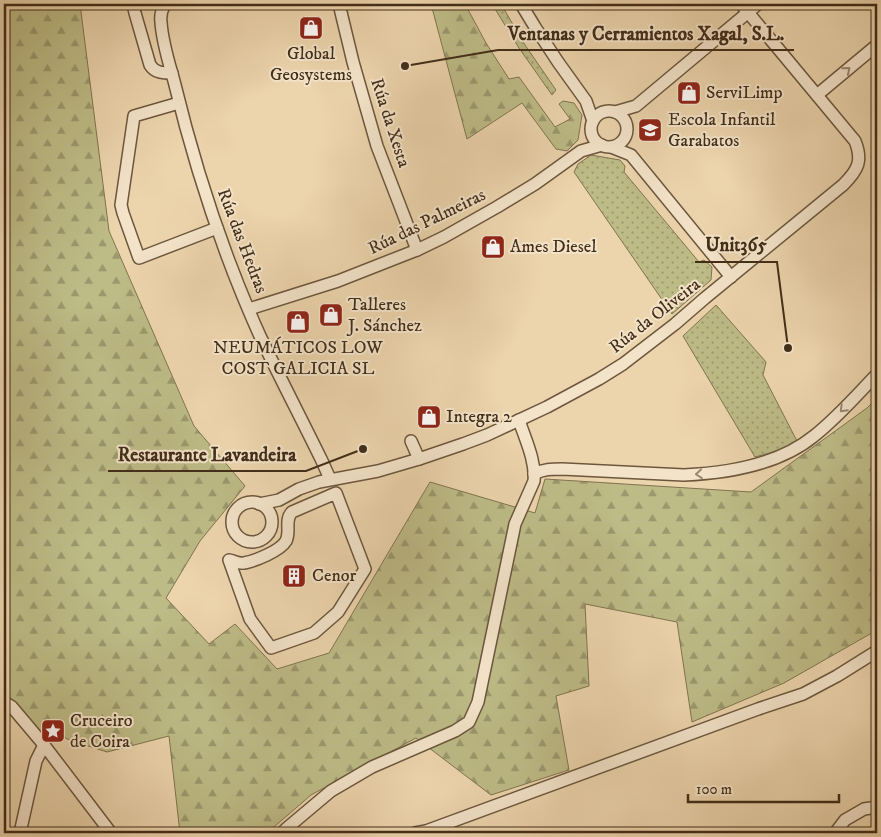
<svg xmlns="http://www.w3.org/2000/svg" width="881" height="837" viewBox="0 0 881 837" font-family="'IM FELL DW Pica',serif">
  <style>
    .forest { fill: url(#forest-firs); stroke: #807450 }
    .garden { fill: url(#garden-dots); stroke: #807450 }
    .lines { fill: none; stroke-linecap: round; stroke-linejoin: round }
    .minor-casing { stroke: #6c573e; stroke-width: 14 }
    .minor { stroke: #f3e3c9; stroke-width: 11 }
    .oneway { stroke: #9a8871 }
    .labels { text-anchor: middle; dominant-baseline: central; stroke-width: 4; stroke-linejoin: round; paint-order: stroke }
    .poi-label { font-size: 18px; fill: #422d19; stroke: #f3e3c9; text-anchor: start }
    .street-label { font-size: 18px; fill: #422d19; stroke: #f3e3c9 }
    .leader { fill: none; stroke: #422d19; stroke-width: 2 }
    .callout-dot { fill: #422d19; stroke: #f3e3c9; stroke-width: 2 }
    .callout-label { font-size: 19px; text-anchor: middle; font-weight: bold; fill: #422d19; stroke: #f3e3c9; stroke-width: 4; stroke-linejoin: round; paint-order: stroke }
  </style>
  <defs>
    <pattern id="forest-firs" width="22" height="20" patternUnits="userSpaceOnUse" patternTransform="scale(1.25)"><rect width="22" height="20" fill="#bdbb86"/><path d="M5 1l3.5 6h-7zM16 11l3.5 6h-7z" fill="#9b986d"/></pattern>
    <pattern id="garden-dots" width="8" height="8" patternUnits="userSpaceOnUse" patternTransform="scale(1.25)"><rect width="8" height="8" fill="#bdbb86"/><path d="M2 2h.1M6 6h.1" fill="none" stroke="#9b986d" stroke-width="1.8" stroke-linecap="round"/></pattern>
  </defs>
  <rect width="100%" height="100%" fill="#ecd4ac"/>
  <filter id="stains"><feTurbulence type="fractalNoise" baseFrequency=".004" numOctaves="4"/><feColorMatrix values="0 0 0 0 .2 0 0 0 0 .09 0 0 0 0 .02 0 0 0 .5 -.17"/></filter>
  <radialGradient id="worn" r=".72"><stop offset=".6" stop-color="#630" stop-opacity="0"/><stop offset="1" stop-color="#630" stop-opacity=".3"/></radialGradient>
  <!-- forest -->
  <g class="forest">
    <path d="M 4,4 L 80,4 L 109,231 L 194,426 L 245,486 L 200,541 L 166,598 L 209,644 L 235,624 L 277,669 L 329,653 L 430,482 L 535,513 L 545,479 L 751,492 L 867,408 L 877,398 L 877,630 L 784,683 L 692,722 L 677,622 L 585,604 L 589,686 L 556,696 L 569,770 L 491,795 L 416,738 L 311,795 L 267,833 L 180,833 L 169,736 L 107,752 L 67,739 L 53,727 L 41,735 L 10,698 L 4,695 Z"/>
    <path d="M 431,4 L 465,4 L 486,43 L 509,79 L 519,77 L 555,127 L 570,119 L 559,104 L 563,101 L 574,103 L 582,115 L 578,140 L 567,151 L 556,149 L 522,103 L 467,139 Z"/>
  </g>
  <!-- garden -->
  <g class="garden">
    <path d="M 492,4 L 501,4 L 525,45 L 556,90 L 552,95 L 519,48 Z"/>
    <path d="M 591,155 L 620,160 L 625,166 L 624,172 L 699,262 L 704,260 L 712,267 L 711,280 L 672,314 L 574,172 L 578,164 Z"/>
    <path d="M 716,305 L 766,362 L 763,375 L 798,443 L 795,446 L 755,457 L 683,336 Z"/>
  </g>
  <g class="lines">
    <defs>
      <g id="minor">
        <path d="M 133,4 L 135,13 L 150,65 C 155,73 163,73 172,73"/>
        <path d="M 165,4 C 162,9 160,15 161,22 C 162,41 169,63 174,81 C 195,168 223,254 260,336 C 280,378 302,420 322,461 L 330,479"/>
        <path d="M 339,4 L 353,62 L 377,146 L 417,250"/>
        <path d="M 521,4 L 535,27 L 558,62 L 586,101 L 593,121"/>
        <path d="M 817,95 L 877,45"/>
        <path d="M 179,103 L 134,116 L 121,205 L 123,213 L 139,258 L 217,228"/>
        <circle cx="609" cy="129" r="18"/>
        <path d="M 615,112 L 636,106 L 758,4"/>
        <path d="M 611,147 L 631,155 L 731,277"/>
        <path d="M 249,309 L 338,281 L 417,250 L 444,237 L 497,207 L 535,184 L 581,151 L 602,145"/>
        <path d="M 411,441 L 419,459"/>
        <path d="M 534,474 C 543,469 552,469 562,469 L 684,475 C 728,473 780,464 814,436 C 837,418 857,395 877,374"/>
        <path d="M 336,493 L 365,569 L 338,612 L 314,633 L 271,648 L 250,619 L 229,560 C 234,561 240,564 244,563 C 255,561 280,551 286,541 C 291,531 284,520 292,512 Z"/>
        <circle cx="252" cy="522" r="20"/>
        <path d="M 259,504 L 279,500 L 299,489 L 319,482 L 378,471 L 419,459 L 463,444 L 487,435 L 547,407 L 599,379 L 623,364 L 675,324 L 705,298 L 843,185 C 858,170 863,161 855,141 L 741,4"/>
        <path d="M 4,702 L 12,707 L 44,745 L 111,833"/>
        <path d="M 20,833 L 36,761 L 44,745"/>
        <path d="M 282,833 L 287,828 L 331,791 L 372,767 L 455,731 L 469,722 L 478,702 L 515,524 L 534,481 C 536,461 525,439 519,420"/>
        <path d="M 415,833 L 426,831 L 758,709 L 803,694 L 837,676 L 877,651"/>
        <path d="M 835,833 L 845,820 L 864,809 L 877,807"/>
      </g>
    </defs>
    <!-- minor casing -->
    <use href="#minor" class="minor-casing"/>
    <!-- minor -->
    <use href="#minor" class="minor"/>
  </g>
  <!-- one-way arrows -->
  <defs><path id="oneway-chevron" d="M-2-3.5L2.5 0L-2 3.5" fill="none" stroke-width="1.6" stroke-linecap="round" stroke-linejoin="round" transform="scale(1.25)"/></defs>
  <g class="oneway">
    <use href="#oneway-chevron" transform="translate(847 70) rotate(-40)"/>
    <use href="#oneway-chevron" transform="translate(843 409) rotate(135)"/>
    <use href="#oneway-chevron" transform="translate(699 474) rotate(175)"/>
  </g>
  <!-- icons -->
  <defs>
    <symbol id="shop-square" viewBox="-11 -11 22 22"><rect x="-9" y="-9" width="18" height="18" rx="4" fill="#8f2418" stroke="#f3e3c9"/><path d="M-5-2.5h2.3a2.7 3.5 0 0 1 5.4 0H5L5.5 6h-11ZM-1.5-2.5h3a1.5 2.3 0 0 0-3 0Z" fill="#fff"/></symbol>
    <symbol id="school-square" viewBox="-11 -11 22 22"><rect x="-9" y="-9" width="18" height="18" rx="4" fill="#8f2418" stroke="#f3e3c9"/><path d="M0-5L7-2L0 1L-7-2ZM-4 1L0 2.5L4 1V4Q0 6-4 4Z" fill="#fff"/></symbol>
    <symbol id="building-square" viewBox="-11 -11 22 22"><rect x="-9" y="-9" width="18" height="18" rx="4" fill="#8f2418" stroke="#f3e3c9"/><path d="M-4-6H4V6H1V3H-1V6H-4ZM-2.5-4.3h1.7v1.8h-1.7ZM.8-4.3h1.7v1.8H.8ZM-2.5-1h1.7V.8h-1.7ZM.8-1h1.7V.8H.8Z" fill="#fff"/></symbol>
    <symbol id="sight-square" viewBox="-11 -11 22 22"><rect x="-9" y="-9" width="18" height="18" rx="4" fill="#8f2418" stroke="#f3e3c9"/><path d="M0-6L1.8-2.2L6-1.7L2.9 1.2L3.7 5.4L0 3.3L-3.7 5.4L-2.9 1.2L-6-1.7L-1.8-2.2Z" fill="#fff"/></symbol>
  </defs>
  <g fill-rule="evenodd">
    <use href="#shop-square" x="297" y="14" width="28" height="28"/>
    <use href="#shop-square" x="675" y="79" width="28" height="28"/>
    <use href="#school-square" x="636" y="116" width="28" height="28"/>
    <use href="#shop-square" x="479" y="233" width="28" height="28"/>
    <use href="#shop-square" x="317" y="301" width="28" height="28"/>
    <use href="#shop-square" x="284" y="308" width="28" height="28"/>
    <use href="#shop-square" x="415" y="403" width="28" height="28"/>
    <use href="#building-square" x="280" y="562" width="28" height="28"/>
    <use href="#sight-square" x="39" y="717" width="28" height="28"/>
  </g>
  <g class="labels">
    <!-- poi labels -->
    <g class="poi-label">
      <text x="311" y="54" text-anchor="middle">Global<tspan x="311" dy="21">Geosystems</tspan></text>
      <text x="706" y="93">ServiLimp</text>
      <text x="668" y="120">Escola Infantil<tspan x="668" dy="21">Garabatos</tspan></text>
      <text x="510" y="247">Ames Diesel</text>
      <text x="348" y="305">Talleres<tspan x="348" dy="21">J. Sánchez</tspan></text>
      <text x="298" y="348" text-anchor="middle">NEUMÁTICOS LOW<tspan x="298" dy="21">COST GALICIA SL</tspan></text>
      <text x="446" y="417">Integra 2</text>
      <text x="312" y="576">Cenor</text>
      <text x="70" y="721">Cruceiro<tspan x="70" dy="21">de Coira</tspan></text>
    </g>
    <!-- street labels -->
    <g class="street-label">
      <text transform="translate(390 123) rotate(72)">Rúa da Xesta</text>
      <text transform="translate(427 222) rotate(-26)">Rúa das Palmeiras</text>
      <text transform="translate(242 241) rotate(69)">Rúa das Hedras</text>
      <text transform="translate(655 316) rotate(-38)">Rúa da Oliveira</text>
    </g>
  </g>
  <!-- callouts -->
  <path class="leader" d="M405 66L498 50H794M788 348L777 262H695M363 449L306 471H108"/>
  <g class="callout-dot">
    <circle cx="405" cy="66" r="5"/>
    <circle cx="788" cy="348" r="5"/>
    <circle cx="363" cy="449" r="5"/>
  </g>
  <g class="callout-label">
    <text x="646" y="40">Ventanas y Cerramientos Xagal, S.L.</text>
    <text x="736" y="251">Unit365</text>
    <text x="207" y="461">Restaurante Lavandeira</text>
  </g>
  <!-- margin -->
  <rect width="881" height="837" fill="none" stroke="#ecd4ac" stroke-width="20"/>
  <rect x="5" y="5" width="871" height="827" fill="none" stroke="#422d19" stroke-width="2.5"/>
  <rect x="10" y="10" width="861" height="817" fill="none" stroke="#422d19"/>
  <!-- scale -->
  <path d="M688 794v8h151v-8" fill="none" stroke="#422d19" stroke-width="2.5"/>
  <text x="696" y="794" font-size="15" fill="#422d19" stroke="#f3e3c9" stroke-width="4" paint-order="stroke">100 m</text>
  <rect width="100%" height="100%" filter="url(#stains)"/>
  <rect width="100%" height="100%" fill="url(#worn)"/>
</svg>
